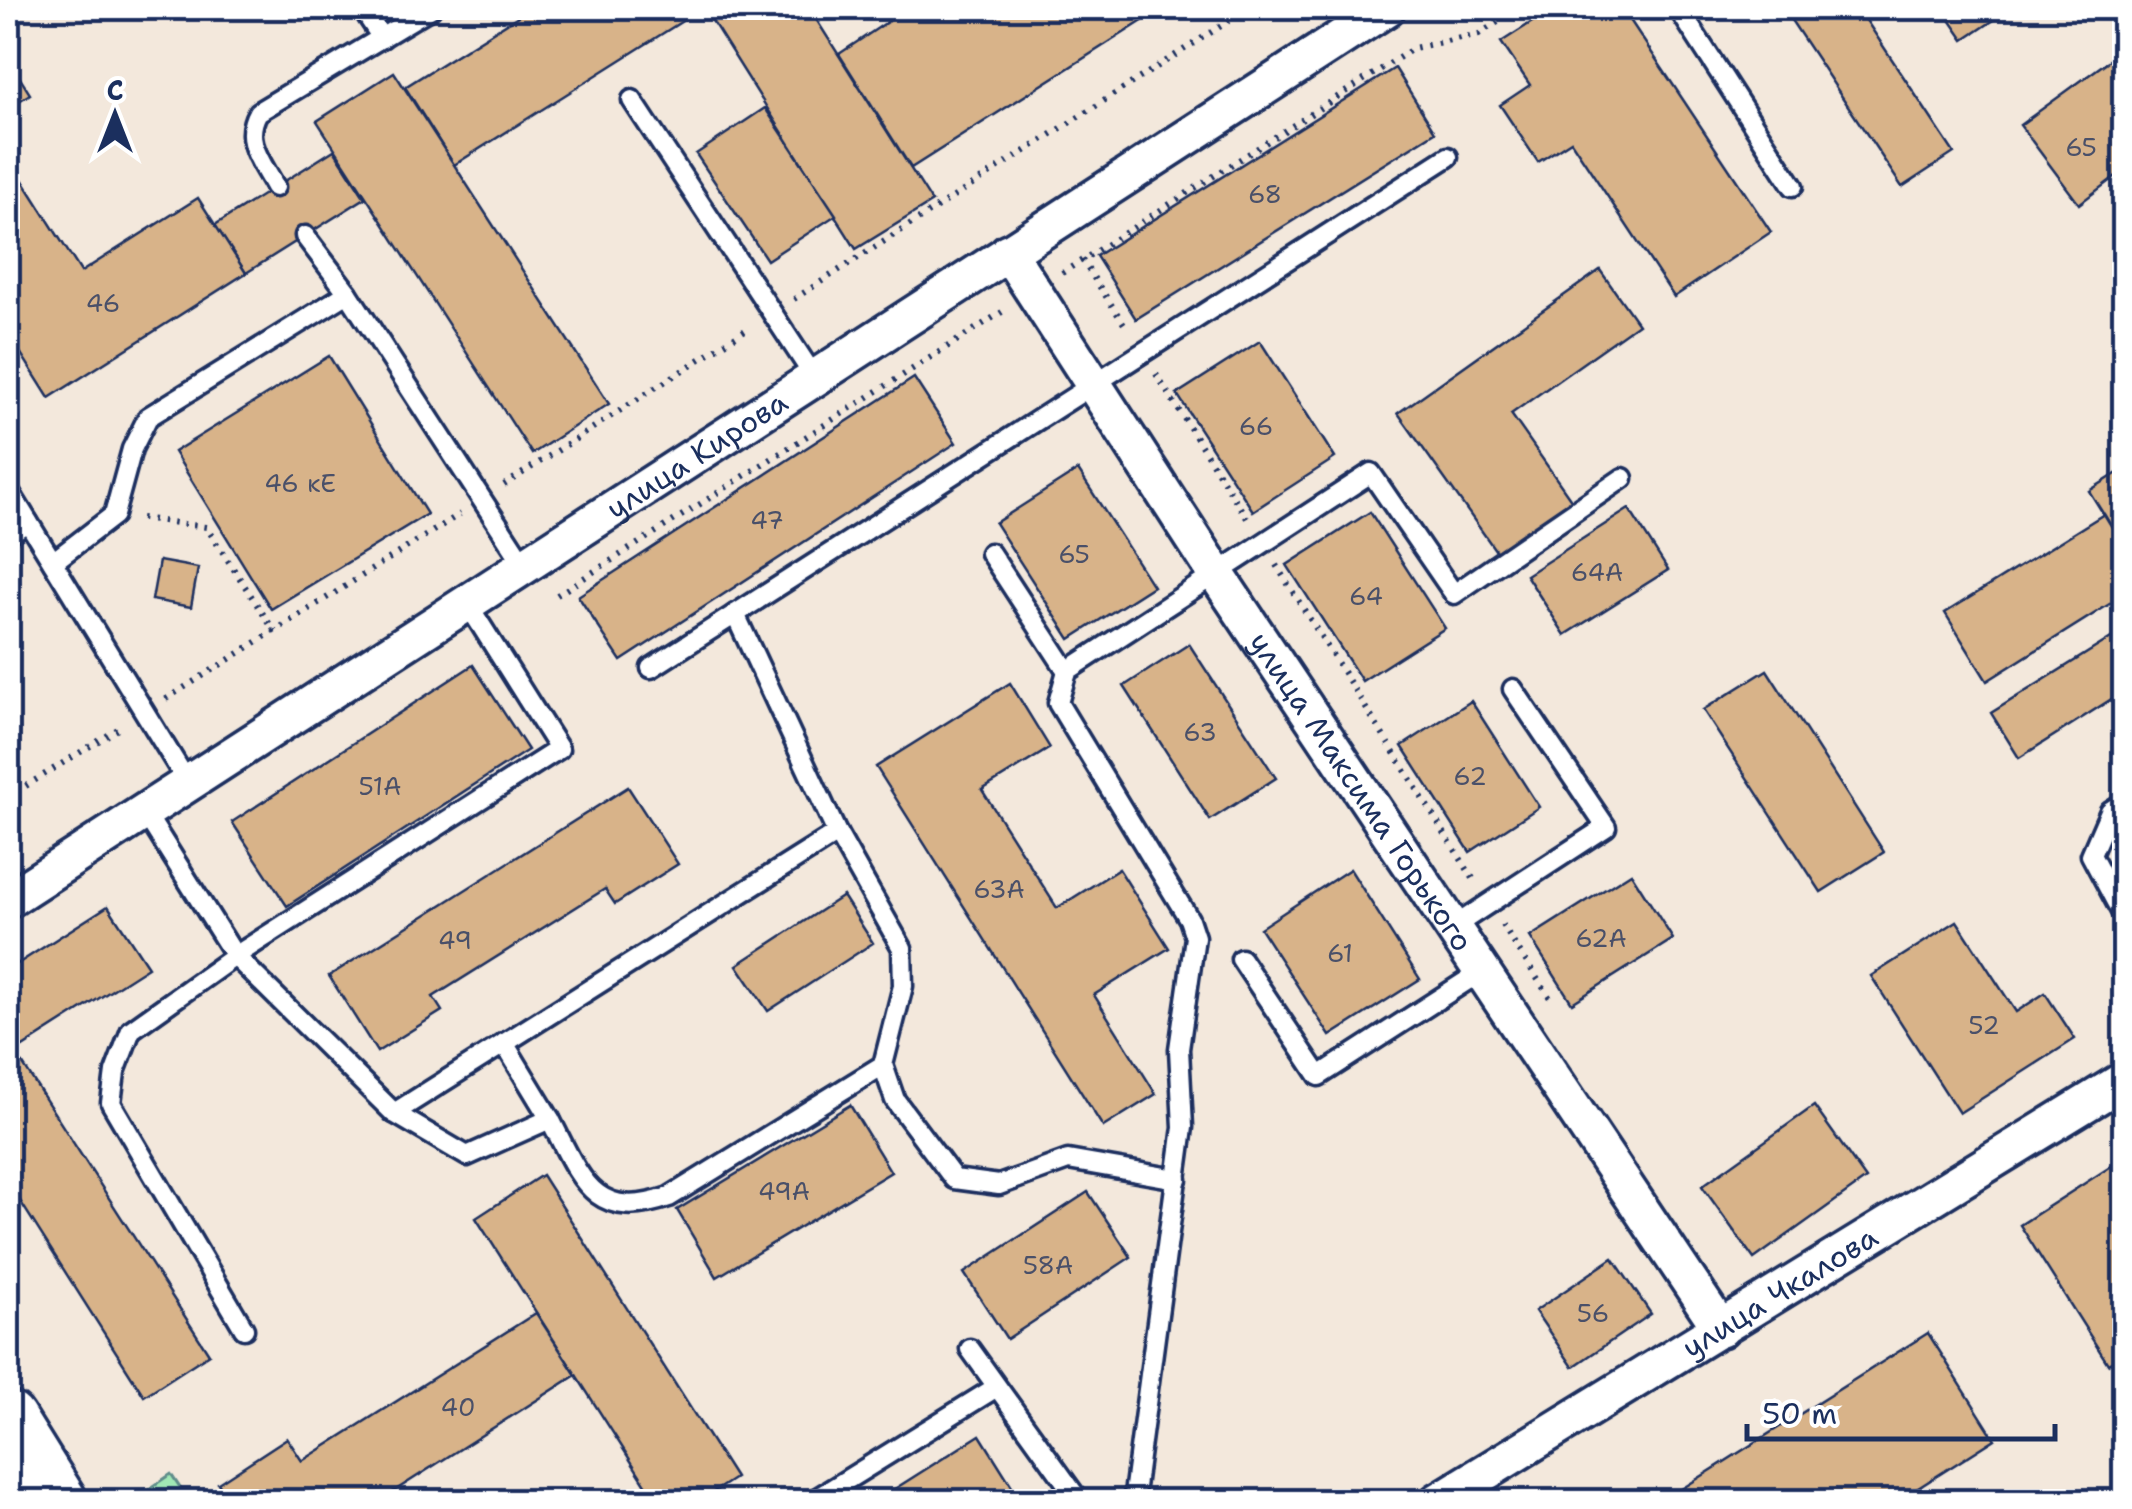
<svg xmlns="http://www.w3.org/2000/svg" width="2132" height="1509" viewBox="0 0 2132 1509" font-family="'Shantell Sans',sans-serif">
  <style>
    .grass { fill: #a1e8b5; stroke: #5e8c8a; stroke-width: 2.5 }
    .building { fill: #d8b389; stroke: #1b2f5e; stroke-width: 2.5 }
    .lines { fill: none; stroke-linecap: round; stroke-linejoin: round }
    .lane-casing { stroke: #1b2f5e; stroke-width: 25 }
    .street-casing { stroke: #1b2f5e; stroke-width: 42 }
    .primary-casing { stroke: #1b2f5e; stroke-width: 62 }
    .path { stroke: #1b2f5e; stroke-width: 6; stroke-dasharray: 2.5 8; stroke-linecap: butt }
    .lane { stroke: #fff; stroke-width: 18 }
    .street { stroke: #fff; stroke-width: 35 }
    .primary { stroke: #fff; stroke-width: 55 }
    .labels { text-anchor: middle; dominant-baseline: central; stroke-width: 8; stroke-linejoin: round; paint-order: stroke }
    .number-label { font-size: 25px; fill: #4a5069 }
    .street-label { font-size: 30px; fill: #1b2f5e; stroke: #fff }
  </style>
  <rect width="100%" height="100%" fill="#f3e8dc"/>
  <filter id="ink" filterUnits="userSpaceOnUse"><feTurbulence type="fractalNoise" baseFrequency=".01" numOctaves="2"/><feDisplacementMap in="SourceGraphic" scale="20" xChannelSelector="R" yChannelSelector="G"/><feConvolveMatrix kernelMatrix="1 2 1 2 8 2 1 2 1" color-interpolation-filters="sRGB"/></filter>
  <g filter="url(#ink)">
    <!-- grass -->
    <path class="grass" d="M 171,1474 L 189,1501 L 140,1501 L 137,1497 Z"/>
    <!-- building -->
    <g class="building">
      <path d="M 531,8 L 703,8 L 454,165 L 405,87 Z"/>
      <path d="M 704,8 L 809,8 L 932,202 L 856,249 Z"/>
      <path d="M 908,8 L 1163,8 L 911,168 L 839,54 Z"/>
      <path d="M 1554,8 L 1622,8 L 1771,232 L 1674,297 L 1571,141 L 1538,162 L 1500,105 L 1530,85 L 1501,42 Z"/>
      <path d="M 1783,8 L 1858,8 L 1954,153 L 1902,187 Z"/>
      <path d="M 1942,8 L 2012,8 L 1964,40 Z"/>
      <path d="M 2122,51 L 2124,170 L 2079,204 L 2020,125 Z"/>
      <path d="M 8,59 L 30,94 L 8,108 Z"/>
      <path d="M 1395,68 L 1435,132 L 1136,319 L 1096,256 Z"/>
      <path d="M 394,72 L 609,404 L 532,454 L 317,121 Z"/>
      <path d="M 765,108 L 836,215 L 767,260 L 696,154 Z"/>
      <path d="M 334,150 L 365,198 L 246,273 L 215,225 Z"/>
      <path d="M 8,157 L 81,272 L 198,198 L 246,273 L 49,398 L 8,333 Z"/>
      <path d="M 1600,270 L 1638,324 L 1511,414 L 1572,501 L 1498,554 L 1398,413 Z"/>
      <path d="M 1260,341 L 1335,458 L 1253,511 L 1177,394 Z"/>
      <path d="M 329,356 L 427,514 L 271,609 L 174,452 Z"/>
      <path d="M 914,378 L 956,443 L 621,661 L 578,596 Z"/>
      <path d="M 2124,469 L 2124,547 L 2089,491 Z"/>
      <path d="M 1078,470 L 1153,586 L 1070,639 L 995,523 Z"/>
      <path d="M 1629,509 L 1668,570 L 1565,635 L 1526,575 Z"/>
      <path d="M 1370,512 L 1445,628 L 1362,681 L 1287,565 Z"/>
      <path d="M 2104,514 L 2124,547 L 2124,595 L 1987,681 L 1945,613 Z"/>
      <path d="M 159,561 L 198,568 L 191,607 L 152,600 Z"/>
      <path d="M 2124,630 L 2124,691 L 2019,758 L 1991,713 Z"/>
      <path d="M 1189,644 L 1276,778 L 1210,820 L 1124,686 Z"/>
      <path d="M 473,665 L 528,750 L 287,906 L 232,822 Z"/>
      <path d="M 1767,670 L 1884,852 L 1821,892 L 1703,710 Z"/>
      <path d="M 1010,683 L 1050,748 L 982,790 L 1057,908 L 1119,869 L 1169,948 L 1094,995 L 1156,1094 L 1103,1127 L 876,767 Z"/>
      <path d="M 1471,701 L 1539,807 L 1470,852 L 1402,746 Z"/>
      <path d="M 628,787 L 678,864 L 615,904 L 605,889 L 433,997 L 442,1011 L 377,1052 L 329,976 Z"/>
      <path d="M 1350,869 L 1420,979 L 1330,1036 L 1260,928 Z"/>
      <path d="M 1631,873 L 1673,939 L 1572,1003 L 1530,937 Z"/>
      <path d="M 843,896 L 873,943 L 768,1011 L 737,965 Z"/>
      <path d="M 108,906 L 148,967 L 15,1052 L 209,1354 L 144,1396 L 8,1182 L 8,970 Z"/>
      <path d="M 1957,921 L 2016,1012 L 2045,993 L 2075,1039 L 1959,1113 L 1871,976 Z"/>
      <path d="M 850,1105 L 891,1172 L 717,1277 L 677,1210 Z"/>
      <path d="M 1814,1106 L 1866,1179 L 1754,1259 L 1702,1186 Z"/>
      <path d="M 2124,1158 L 2124,1354 L 2108,1364 L 2020,1225 Z"/>
      <path d="M 542,1175 L 735,1478 L 698,1502 L 657,1502 L 476,1218 Z"/>
      <path d="M 1088,1192 L 1131,1257 L 1007,1339 L 964,1273 Z"/>
      <path d="M 1613,1258 L 1651,1314 L 1573,1367 L 1535,1311 Z"/>
      <path d="M 536,1313 L 576,1375 L 377,1502 L 230,1502 L 218,1483 L 287,1438 L 302,1461 Z"/>
      <path d="M 1928,1333 L 1995,1439 L 1896,1502 L 1661,1502 Z"/>
      <path d="M 980,1435 L 1022,1502 L 874,1502 Z"/>
    </g>
    <g class="lines">
      <defs>
        <g id="lane">
          <path d="M 362,8 L 382,38"/>
          <path d="M 1678,8 L 1793,186"/>
          <path d="M 632,100 L 815,378"/>
          <path d="M 275,187 C 261,161 242,140 258,112 L 431,8"/>
          <path d="M 305,236 L 348,293 L 525,566"/>
          <path d="M 8,489 L 188,783"/>
          <path d="M 8,534 L 28,522"/>
          <path d="M 990,553 L 1067,671"/>
          <path d="M 53,562 L 114,515 L 132,449 L 148,417 L 348,293"/>
          <path d="M 735,614 L 837,833"/>
          <path d="M 651,668 L 1448,157"/>
          <path d="M 2124,802 L 2110,811 L 2091,855 L 2124,917"/>
          <path d="M 144,811 L 235,956 L 131,1030 L 115,1072 L 111,1103 L 244,1329"/>
          <path d="M 1453,927 L 1606,827 L 1513,689"/>
          <path d="M 1241,959 L 1319,1076 L 1482,971"/>
          <path d="M 504,1043 L 550,1119"/>
          <path d="M 883,1065 L 669,1197 C 594,1223 581,1179 550,1119 L 467,1156 L 394,1113 L 837,833 L 902,948 L 903,986 L 883,1065 L 895,1100 L 954,1179 L 999,1185 L 1068,1160 L 1177,1179"/>
          <path d="M 394,1113 L 235,956 L 559,749 L 467,603"/>
          <path d="M 970,1349 L 1080,1502"/>
          <path d="M 811,1502 L 995,1388"/>
          <path d="M 1133,1502 L 1183,1127 L 1179,1049 L 1195,937 L 1189,919 L 1058,703 L 1067,671 L 1371,473 L 1454,594 L 1623,478"/>
        </g>
        <g id="street">
          <path id="s1" d="M 1008,252 L 1215,572 L 1721,1329"/>
          <path id="s2" d="M 8,900 L 1387,8"/>
          <path id="s3" d="M 1437,1502 L 2124,1080"/>
        </g>
        <path id="primary" d="M 8,1420 L 59,1502"/>
      </defs>
      <!-- lane casing -->
      <use href="#lane" class="lane-casing"/>
      <!-- street casing -->
      <use href="#street" class="street-casing"/>
      <!-- primary casing -->
      <use href="#primary" class="primary-casing"/>
      <!-- path -->
      <g class="path">
        <path d="M 1082,260 L 1128,330"/>
        <path d="M 1062,273 L 1414,48 L 1479,34 L 1520,8"/>
        <path d="M 794,299 L 1249,8"/>
        <path d="M 1156,374 L 1248,520"/>
        <path d="M 504,485 L 750,327"/>
        <path d="M 141,518 L 206,527 L 275,632"/>
        <path d="M 1276,565 L 1474,880"/>
        <path d="M 557,595 L 1002,312"/>
        <path d="M 166,699 L 460,514"/>
        <path d="M 8,797 L 121,727"/>
        <path d="M 1502,925 L 1550,998"/>
      </g>
      <!-- lane -->
      <use href="#lane" class="lane"/>
      <!-- street -->
      <use href="#street" class="street"/>
      <!-- primary -->
      <use href="#primary" class="primary"/>
    </g>
  </g>
  <g class="labels">
    <!-- number labels -->
    <g class="number-label">
      <text x="2081" y="147">65</text>
      <text x="1265" y="194">68</text>
      <text x="103" y="303">46</text>
      <text x="1256" y="426">66</text>
      <text x="300" y="483">46 кЕ</text>
      <text x="767" y="520">47</text>
      <text x="1074" y="554">65</text>
      <text x="1597" y="572">64А</text>
      <text x="1366" y="596">64</text>
      <text x="1200" y="732">63</text>
      <text x="1470" y="776">62</text>
      <text x="380" y="786">51А</text>
      <text x="999" y="889">63А</text>
      <text x="1601" y="938">62А</text>
      <text x="455" y="940">49</text>
      <text x="1340" y="953">61</text>
      <text x="1984" y="1025">52</text>
      <text x="784" y="1191">49А</text>
      <text x="1048" y="1265">58А</text>
      <text x="1593" y="1313">56</text>
      <text x="458" y="1407">40</text>
    </g>
    <!-- street labels -->
    <g class="street-label">
      <text stroke="none"><textPath href="#s2" startOffset="820">улица Кирова</textPath></text>
      <text stroke="none"><textPath href="#s1" startOffset="645">улица Максима Горького</textPath></text>
      <text stroke="none"><textPath href="#s3" startOffset="402">улица Чкалова</textPath></text>
    </g>
  </g>
  <!-- margin -->
  <rect width="2132" height="1509" fill="none" stroke="#fff" stroke-width="40"/>
  <rect x="20" y="20" width="2092" height="1469" fill="none" stroke="#1b2f5e" stroke-width="4" filter="url(#ink)"/>
  <!-- north arrow -->
  <g transform="translate(115 115)" stroke="#ffffff" stroke-width="8" paint-order="stroke">
  <path d="M0-8L18 38L0 25L-18 38Z" fill="#1b2f5e"/>
  <text y="-15" font-size="28" font-weight="bold" text-anchor="middle" fill="#1b2f5e">С</text>
  </g>
  <!-- scale -->
  <path d="M1747 1424v15h308v-15" fill="none" stroke="#1b2f5e" stroke-width="5"/>
  <text x="1762" y="1424" font-size="30" fill="#1b2f5e" stroke="#ffffff" stroke-width="8" paint-order="stroke">50 m</text>
</svg>
